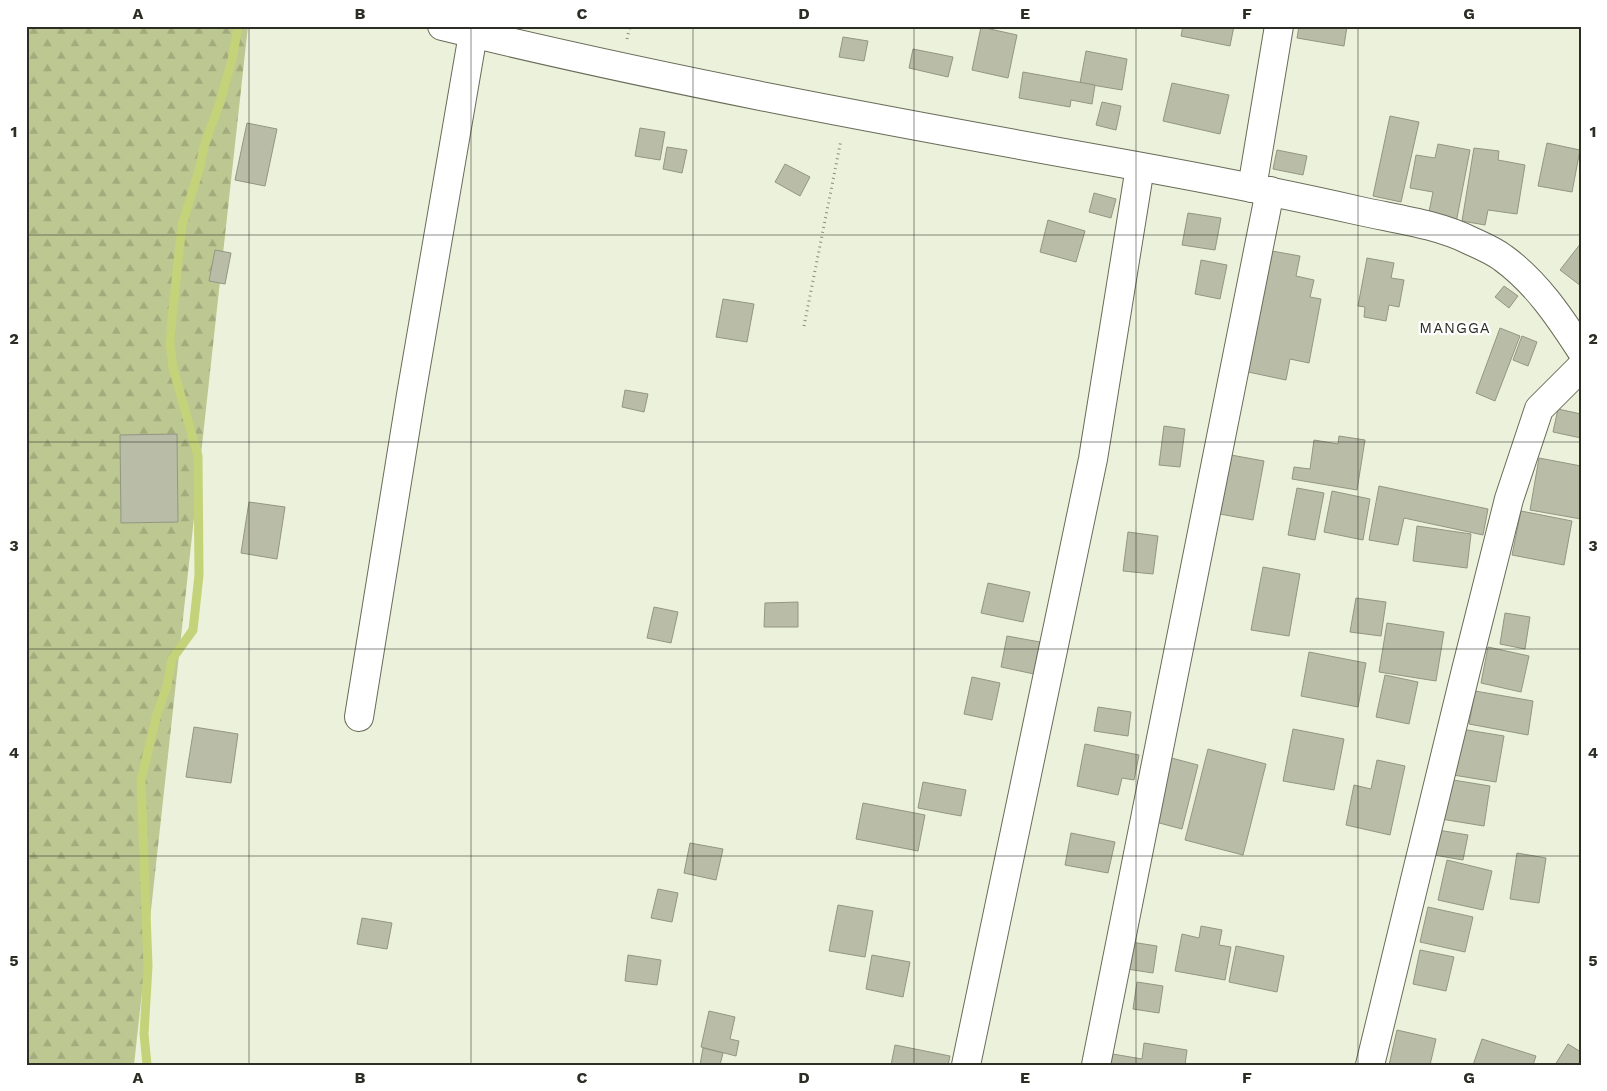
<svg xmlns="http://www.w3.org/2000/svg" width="1607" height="1091" viewBox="0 0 1607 1091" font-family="'Work Sans',sans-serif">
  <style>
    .forest { fill: url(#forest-firs) }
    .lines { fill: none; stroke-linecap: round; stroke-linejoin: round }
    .stream { stroke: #c4d279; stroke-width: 9 }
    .building { fill: #b9bda8; stroke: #929682 }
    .minor-casing { stroke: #686c58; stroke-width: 30 }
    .path { stroke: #898c7d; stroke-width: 3; stroke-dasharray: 1 4; stroke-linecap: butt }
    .minor { stroke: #fff; stroke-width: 28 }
    .grid { fill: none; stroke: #2c2e25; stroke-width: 1; stroke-opacity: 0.55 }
    .labels { text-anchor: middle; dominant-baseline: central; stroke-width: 4.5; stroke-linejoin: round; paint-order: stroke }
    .neighbourhood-label { font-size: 15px; letter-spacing: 1px; fill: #2c2e25; stroke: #fff }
    .neatline { fill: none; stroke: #2c2e25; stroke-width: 2 }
    .grid-label { font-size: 16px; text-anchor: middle; font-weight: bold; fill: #2c2e25 }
  </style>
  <defs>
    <pattern id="forest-firs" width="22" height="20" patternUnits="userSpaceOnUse" patternTransform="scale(1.25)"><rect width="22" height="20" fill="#bdc791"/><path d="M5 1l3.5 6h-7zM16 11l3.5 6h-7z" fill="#a3ab7d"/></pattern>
  </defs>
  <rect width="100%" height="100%" fill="#ecf1db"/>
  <!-- forest -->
  <path class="forest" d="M 26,26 L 248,26 L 134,1065 L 26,1065 Z"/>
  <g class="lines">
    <!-- stream -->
    <path class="stream" d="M 147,1065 L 144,1034 L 148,966 L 141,780 L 157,714 L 167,686 L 172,659 L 193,630 L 199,575 L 198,456 L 173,368 L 170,344 L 172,318 L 182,225 L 200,167 L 204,146 L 219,105 L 232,60 L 238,26"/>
  </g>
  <!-- building -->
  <g class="building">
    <path d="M 1183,26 L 1234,26 L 1230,46 L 1181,36 Z"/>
    <path d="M 1299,26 L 1347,26 L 1344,46 L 1297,38 Z"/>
    <path d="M 981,27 L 1017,35 L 1008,78 L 972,70 Z"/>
    <path d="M 843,37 L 868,41 L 864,61 L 839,57 Z"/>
    <path d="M 913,49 L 953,57 L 948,77 L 909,68 Z"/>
    <path d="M 1086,51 L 1127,59 L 1122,90 L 1080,83 Z"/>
    <path d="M 1023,72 L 1095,85 L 1092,104 L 1071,100 L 1070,107 L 1019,98 Z"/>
    <path d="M 1172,83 L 1229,95 L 1220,134 L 1163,121 Z"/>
    <path d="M 1102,102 L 1121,106 L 1116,130 L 1096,125 Z"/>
    <path d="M 1390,116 L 1419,122 L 1401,202 L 1373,196 Z"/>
    <path d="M 247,123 L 277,129 L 265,186 L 235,180 Z"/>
    <path d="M 640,128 L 665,132 L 660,160 L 635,156 Z"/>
    <path d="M 1547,143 L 1580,150 L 1572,192 L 1538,186 Z"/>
    <path d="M 1438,144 L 1470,150 L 1456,223 L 1428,217 L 1433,192 L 1410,188 L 1416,155 L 1435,158 Z"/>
    <path d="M 667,147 L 687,150 L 682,173 L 663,169 Z"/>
    <path d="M 1474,148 L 1499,151 L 1498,160 L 1525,165 L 1517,214 L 1488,210 L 1485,225 L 1462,221 Z"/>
    <path d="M 1277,150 L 1307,156 L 1303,175 L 1273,169 Z"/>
    <path d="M 785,164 L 810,177 L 800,196 L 775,182 Z"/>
    <path d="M 1094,193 L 1116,199 L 1111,218 L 1089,212 Z"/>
    <path d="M 1188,213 L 1221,218 L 1215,250 L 1182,245 Z"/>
    <path d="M 1048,220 L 1085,231 L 1076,262 L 1040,252 Z"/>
    <path d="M 1581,243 L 1581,286 L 1560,270 Z"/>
    <path d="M 215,250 L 231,253 L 225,284 L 209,281 Z"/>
    <path d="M 1272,251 L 1300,256 L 1296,276 L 1314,280 L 1310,297 L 1321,299 L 1309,363 L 1290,359 L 1286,380 L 1248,372 Z"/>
    <path d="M 1367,258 L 1394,263 L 1391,278 L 1404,280 L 1399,307 L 1389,305 L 1386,321 L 1364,317 L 1365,307 L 1358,306 Z"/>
    <path d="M 1201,260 L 1227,265 L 1220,299 L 1195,294 Z"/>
    <path d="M 1504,286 L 1518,296 L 1509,308 L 1495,297 Z"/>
    <path d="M 723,299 L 754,304 L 747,342 L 716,337 Z"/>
    <path d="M 1500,328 L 1520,336 L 1495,401 L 1476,393 Z"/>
    <path d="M 1522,336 L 1537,342 L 1528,366 L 1513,360 Z"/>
    <path d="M 625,390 L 648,394 L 644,412 L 622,407 Z"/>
    <path d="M 1558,409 L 1581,414 L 1581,438 L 1553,432 Z"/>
    <path d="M 1164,426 L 1185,429 L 1180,467 L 1159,465 Z"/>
    <path d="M 177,434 L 178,522 L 121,523 L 120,435 Z"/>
    <path d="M 1339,436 L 1365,440 L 1357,490 L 1292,479 L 1294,467 L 1310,469 L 1314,440 L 1338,444 Z"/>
    <path d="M 1231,455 L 1264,461 L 1253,520 L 1220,514 Z"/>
    <path d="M 1539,458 L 1581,466 L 1581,519 L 1530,510 Z"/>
    <path d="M 1379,486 L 1488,509 L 1483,535 L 1404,518 L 1398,545 L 1369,540 Z"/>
    <path d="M 1297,488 L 1324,493 L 1315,540 L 1288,535 Z"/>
    <path d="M 1332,491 L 1370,499 L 1363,540 L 1324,532 Z"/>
    <path d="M 249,502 L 285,507 L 277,559 L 241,553 Z"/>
    <path d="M 1521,511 L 1572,521 L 1564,565 L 1512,555 Z"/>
    <path d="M 1417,526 L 1471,534 L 1467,568 L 1413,561 Z"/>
    <path d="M 1128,532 L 1158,536 L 1153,574 L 1123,571 Z"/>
    <path d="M 1263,567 L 1300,574 L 1289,636 L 1251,630 Z"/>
    <path d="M 988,583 L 1030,592 L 1023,622 L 981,613 Z"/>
    <path d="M 1356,598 L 1386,602 L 1381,636 L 1350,632 Z"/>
    <path d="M 798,602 L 798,627 L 764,627 L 765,603 Z"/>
    <path d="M 654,607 L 678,612 L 671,643 L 647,638 Z"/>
    <path d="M 1505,613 L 1530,617 L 1525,649 L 1500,644 Z"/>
    <path d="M 1387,623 L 1444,632 L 1436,681 L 1379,672 Z"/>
    <path d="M 1007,636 L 1040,642 L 1034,674 L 1001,667 Z"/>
    <path d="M 1488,647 L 1529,656 L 1521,692 L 1481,683 Z"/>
    <path d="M 1309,652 L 1366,663 L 1358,707 L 1301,696 Z"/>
    <path d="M 1385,675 L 1418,682 L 1409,724 L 1376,717 Z"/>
    <path d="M 972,677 L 1000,683 L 992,720 L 964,714 Z"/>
    <path d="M 1475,691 L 1533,701 L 1528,735 L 1469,724 Z"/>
    <path d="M 1098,707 L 1131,712 L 1128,736 L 1094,731 Z"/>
    <path d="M 194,727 L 238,734 L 231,783 L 186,777 Z"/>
    <path d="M 1293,729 L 1344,739 L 1334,790 L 1283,781 Z"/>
    <path d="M 1461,729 L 1504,736 L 1496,782 L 1453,775 Z"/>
    <path d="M 1085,744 L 1139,755 L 1134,780 L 1122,778 L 1118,795 L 1077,786 Z"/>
    <path d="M 1208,749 L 1266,764 L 1243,855 L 1185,840 Z"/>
    <path d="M 1164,756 L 1198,765 L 1182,829 L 1148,820 Z"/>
    <path d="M 1377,760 L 1405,766 L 1390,835 L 1346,825 L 1354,785 L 1371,789 Z"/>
    <path d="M 1447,779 L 1490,786 L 1484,826 L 1441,819 Z"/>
    <path d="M 923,782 L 966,790 L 961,816 L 918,808 Z"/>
    <path d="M 863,803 L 925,815 L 918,851 L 856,839 Z"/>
    <path d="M 1438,830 L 1468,835 L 1463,860 L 1434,855 Z"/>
    <path d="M 1071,833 L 1115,842 L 1108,873 L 1065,865 Z"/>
    <path d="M 690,843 L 723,849 L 716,880 L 684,873 Z"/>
    <path d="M 1517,853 L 1546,858 L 1539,903 L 1510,899 Z"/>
    <path d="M 1447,860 L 1492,871 L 1483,910 L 1438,900 Z"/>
    <path d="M 658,889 L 678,893 L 672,922 L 651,918 Z"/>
    <path d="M 838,905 L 873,911 L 865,957 L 829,951 Z"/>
    <path d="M 1428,907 L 1473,917 L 1465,952 L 1420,942 Z"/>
    <path d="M 362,918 L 392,923 L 387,949 L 357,944 Z"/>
    <path d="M 1201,926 L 1222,930 L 1219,945 L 1231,947 L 1225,980 L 1175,971 L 1182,934 L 1199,938 Z"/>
    <path d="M 1131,942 L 1157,946 L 1153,973 L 1127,969 Z"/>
    <path d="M 1236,946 L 1284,956 L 1277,992 L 1229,982 Z"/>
    <path d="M 1420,950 L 1454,957 L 1446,991 L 1413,984 Z"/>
    <path d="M 628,955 L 661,960 L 657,985 L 625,981 Z"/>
    <path d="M 872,955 L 910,962 L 903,997 L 866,989 Z"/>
    <path d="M 1137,982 L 1163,986 L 1159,1013 L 1133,1009 Z"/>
    <path d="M 709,1011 L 735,1017 L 730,1039 L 739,1041 L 736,1056 L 701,1047 Z"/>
    <path d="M 1397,1030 L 1436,1039 L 1430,1065 L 1389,1065 Z"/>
    <path d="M 1482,1039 L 1536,1056 L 1533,1065 L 1473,1065 Z"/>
    <path d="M 1144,1043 L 1187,1050 L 1185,1065 L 1099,1065 L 1101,1052 L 1142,1059 Z"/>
    <path d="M 1568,1044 L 1581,1052 L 1581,1065 L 1555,1065 Z"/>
    <path d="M 895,1045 L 950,1056 L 948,1065 L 891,1065 Z"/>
    <path d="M 703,1048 L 723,1053 L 720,1065 L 700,1065 Z"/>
  </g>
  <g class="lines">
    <defs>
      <g id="minor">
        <path d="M 442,26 C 663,80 886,121 1109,161 C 1193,176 1277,192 1360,211 C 1396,219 1437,224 1471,241 C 1482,246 1494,251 1503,258 C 1536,282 1559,316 1581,350"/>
        <path d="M 1252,188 L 1279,26"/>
        <path d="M 359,717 L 411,395 L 473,34"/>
        <path d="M 966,1065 L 1093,459 L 1140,167"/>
        <path d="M 1096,1065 L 1270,191"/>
        <path d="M 1370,1065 L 1466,670 L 1509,499 L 1539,409 L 1581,367"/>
      </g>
    </defs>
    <!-- minor casing -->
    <use href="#minor" class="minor-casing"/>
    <!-- path -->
    <g class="path">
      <path d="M 627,39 L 630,26"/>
      <path d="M 804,326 L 841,140"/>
    </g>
    <!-- minor -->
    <use href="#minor" class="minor"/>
  </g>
  <!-- grid -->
  <path class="grid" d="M 249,26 L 249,1065M 471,26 L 471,1065M 693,26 L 693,1065M 914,26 L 914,1065M 1136,26 L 1136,1065M 1358,26 L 1358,1065M 26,235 L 1581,235M 26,442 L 1581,442M 26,649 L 1581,649M 26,856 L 1581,856"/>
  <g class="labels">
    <!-- neighbourhood labels -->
    <g class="neighbourhood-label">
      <text x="1455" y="328">MANGGA</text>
    </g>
  </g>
  <!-- border -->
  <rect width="1607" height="1091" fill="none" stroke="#ffffff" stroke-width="55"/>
  <rect x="28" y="28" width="1552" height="1036" class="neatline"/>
  <g class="grid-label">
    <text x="138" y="19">A</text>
    <text x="360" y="19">B</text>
    <text x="582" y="19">C</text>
    <text x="804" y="19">D</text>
    <text x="1025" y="19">E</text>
    <text x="1247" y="19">F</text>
    <text x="1469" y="19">G</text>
    <text x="14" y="137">1</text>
    <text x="1593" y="137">1</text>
    <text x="14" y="344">2</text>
    <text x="1593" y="344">2</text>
    <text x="14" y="551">3</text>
    <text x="1593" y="551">3</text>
    <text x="14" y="758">4</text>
    <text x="1593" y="758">4</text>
    <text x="14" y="966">5</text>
    <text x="1593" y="966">5</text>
    <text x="138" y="1083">A</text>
    <text x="360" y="1083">B</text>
    <text x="582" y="1083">C</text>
    <text x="804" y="1083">D</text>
    <text x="1025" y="1083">E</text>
    <text x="1247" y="1083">F</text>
    <text x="1469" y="1083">G</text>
  </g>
</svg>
